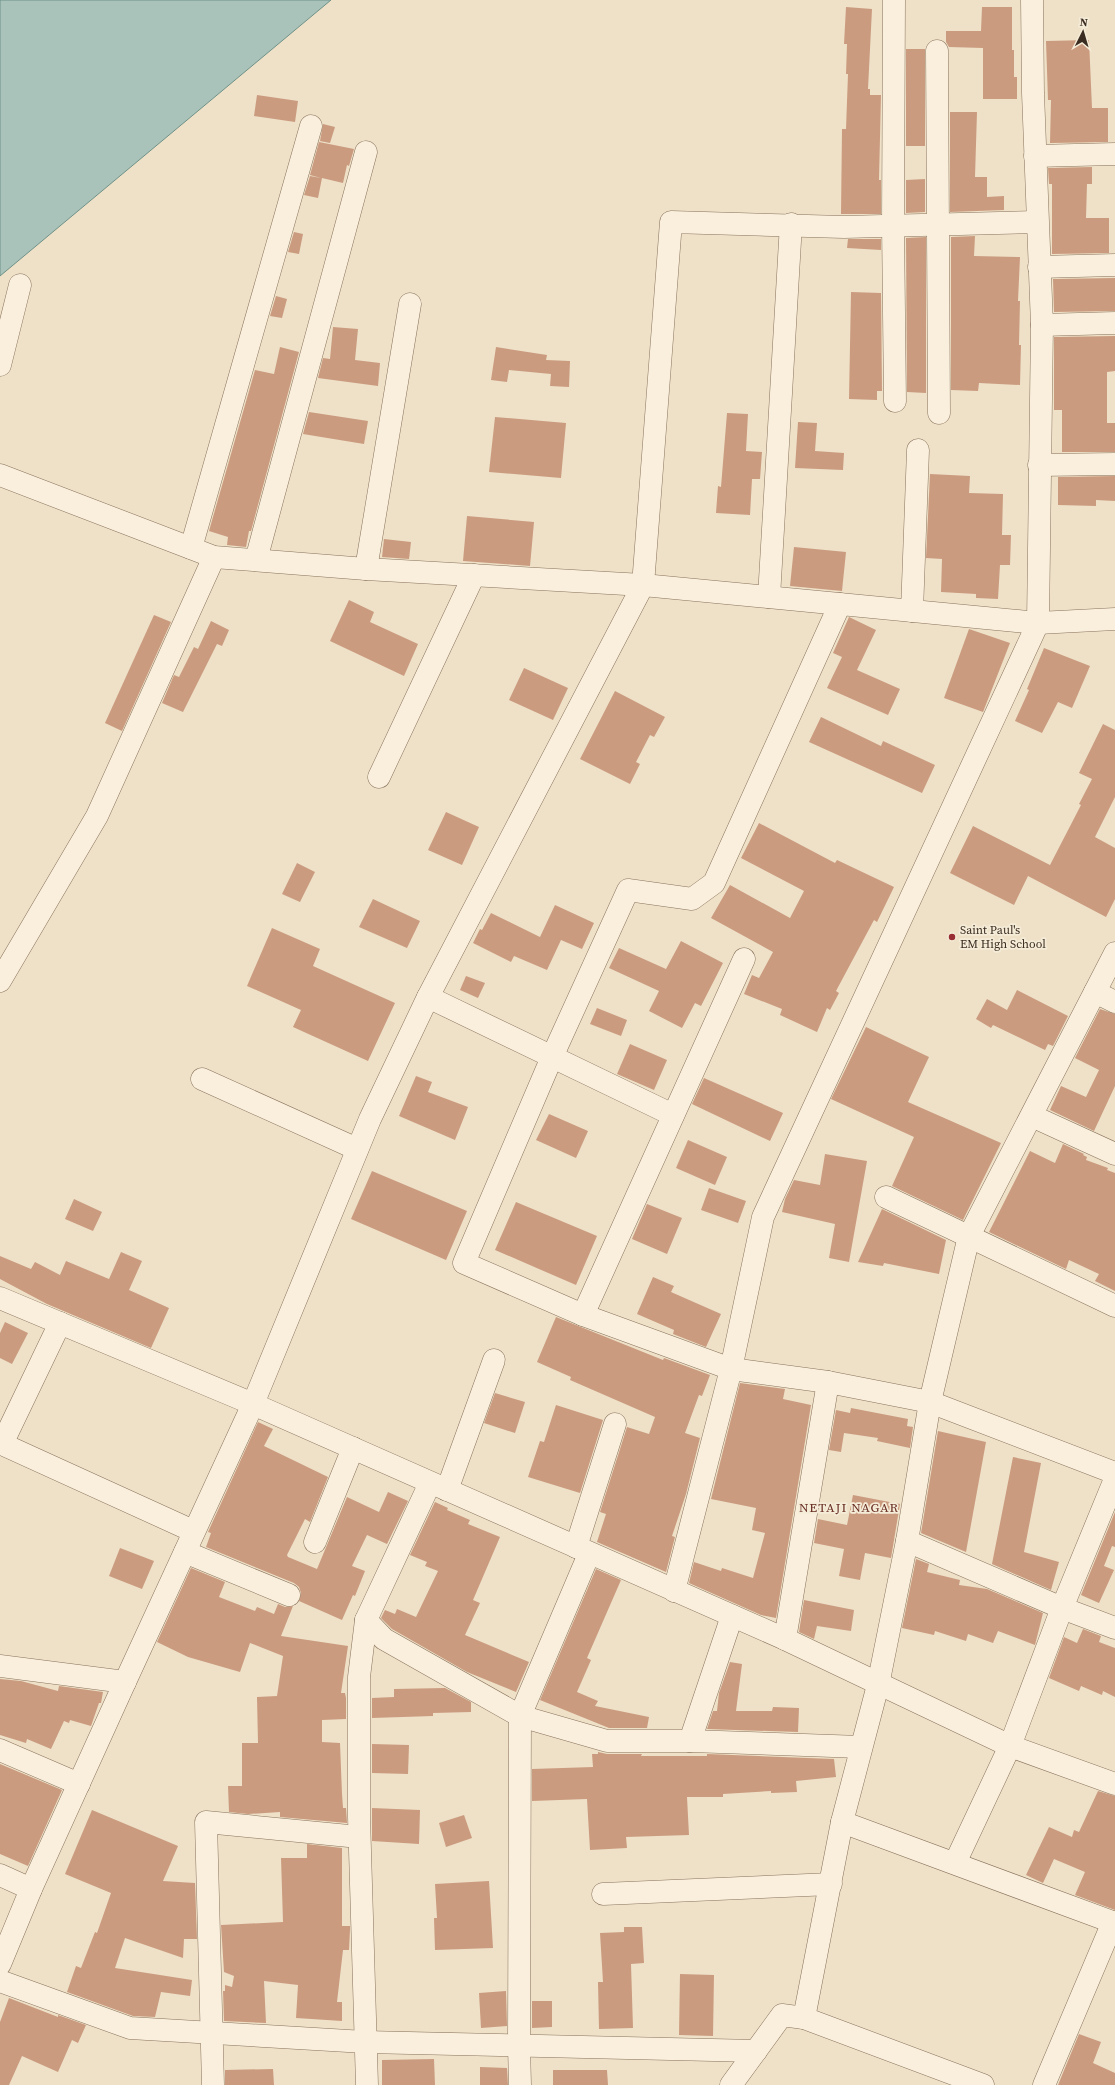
<svg xmlns="http://www.w3.org/2000/svg" width="1115" height="2085" viewBox="0 0 1115 2085" font-family="'Source Serif 4',serif">
  <style>
    .water { fill: #a9c2ba; stroke: #6f9187 }
    .building { fill: #cb9b7f }
    .lines { fill: none; stroke-linecap: round; stroke-linejoin: round }
    .minor-casing { stroke: #8a735d; stroke-width: 23 }
    .minor { stroke: #f9efdc; stroke-width: 22 }
    .poi-dot { fill: #982e33; stroke: #f5ecd8; stroke-width: 1.5 }
    .labels { text-anchor: middle; dominant-baseline: central; stroke-width: 3.5; stroke-linejoin: round; paint-order: stroke }
    .poi-label { font-size: 12px; fill: #3b2c21; stroke: #f5ecd8; text-anchor: start }
    .neighbourhood-label { font-size: 13px; letter-spacing: 1px; fill: #672c21; stroke: #f5ecd8 }
  </style>
  <rect width="100%" height="100%" fill="#eee1c8"/>
  <!-- water -->
  <path class="water" d="M 0,0 L 331,0 L 0,276 Z"/>
  <!-- building -->
  <g class="building">
    <path d="M 846,7 L 872,9 L 868,89 L 870,89 L 870,95 L 881,95 L 879,180 L 881,180 L 881,214 L 841,214 L 842,129 L 846,129 L 848,74 L 846,74 L 847,44 L 844,44 Z"/>
    <path d="M 982,7 L 1012,7 L 1012,50 L 1014,50 L 1014,77 L 1017,77 L 1017,99 L 983,99 L 983,48 L 949,47 L 946,42 L 946,31 L 981,31 Z"/>
    <path d="M 1089,40 L 1092,108 L 1108,108 L 1108,142 L 1050,143 L 1051,100 L 1048,100 L 1046,41 Z"/>
    <rect x="906" y="49" width="19" height="97"/>
    <path d="M 257,95 L 298,101 L 295,122 L 254,116 Z"/>
    <path d="M 950,112 L 977,112 L 975,177 L 987,177 L 987,197 L 1004,196 L 1004,210 L 950,212 Z"/>
    <path d="M 323,124 L 335,127 L 330,143 L 320,141 Z"/>
    <path d="M 319,142 L 354,149 L 349,166 L 347,165 L 343,183 L 322,178 L 318,198 L 304,195 L 310,176 L 321,178 L 310,175 Z"/>
    <path d="M 1092,167 L 1092,184 L 1087,184 L 1086,218 L 1109,218 L 1109,253 L 1052,254 L 1052,184 L 1049,184 L 1048,168 Z"/>
    <path d="M 925,179 L 925,212 L 906,213 L 906,180 Z"/>
    <path d="M 294,232 L 303,234 L 299,254 L 288,252 Z"/>
    <path d="M 975,236 L 974,256 L 1020,257 L 1018,301 L 1020,301 L 1019,345 L 1021,345 L 1020,385 L 979,383 L 978,391 L 951,390 L 951,237 Z"/>
    <path d="M 926,237 L 926,393 L 907,392 L 906,238 Z"/>
    <path d="M 848,239 L 881,239 L 881,250 L 847,248 Z"/>
    <path d="M 1115,278 L 1115,311 L 1054,312 L 1053,279 Z"/>
    <path d="M 851,292 L 881,293 L 882,391 L 877,391 L 877,400 L 849,399 Z"/>
    <path d="M 276,296 L 287,299 L 282,318 L 270,316 Z"/>
    <path d="M 333,327 L 358,329 L 355,360 L 380,363 L 378,386 L 318,378 L 323,358 L 330,359 Z"/>
    <path d="M 1115,336 L 1115,371 L 1107,372 L 1107,423 L 1115,423 L 1115,452 L 1062,452 L 1062,410 L 1054,410 L 1054,337 Z"/>
    <path d="M 280,347 L 299,352 L 251,531 L 249,531 L 246,547 L 227,545 L 228,537 L 209,531 L 255,370 L 274,374 Z"/>
    <path d="M 496,347 L 547,355 L 546,360 L 570,361 L 569,387 L 550,386 L 551,374 L 509,370 L 507,382 L 491,380 Z"/>
    <path d="M 309,412 L 368,421 L 364,444 L 303,434 Z"/>
    <path d="M 727,413 L 748,414 L 746,451 L 762,452 L 760,479 L 752,479 L 750,515 L 716,513 L 718,486 L 721,487 Z"/>
    <path d="M 495,417 L 566,423 L 561,478 L 489,472 Z"/>
    <path d="M 798,422 L 817,423 L 815,451 L 844,453 L 843,470 L 795,468 Z"/>
    <path d="M 930,474 L 970,476 L 969,493 L 1003,494 L 1002,535 L 1011,535 L 1010,565 L 1000,565 L 998,599 L 976,598 L 976,594 L 941,592 L 942,559 L 926,558 Z"/>
    <path d="M 1115,476 L 1115,501 L 1096,500 L 1096,506 L 1058,505 L 1058,477 Z"/>
    <path d="M 467,516 L 534,522 L 530,566 L 463,561 Z"/>
    <path d="M 384,539 L 411,542 L 409,559 L 382,557 Z"/>
    <path d="M 794,547 L 846,552 L 842,591 L 790,586 Z"/>
    <path d="M 349,600 L 374,612 L 370,622 L 418,644 L 404,676 L 330,641 Z"/>
    <path d="M 154,615 L 171,622 L 122,731 L 105,723 Z"/>
    <path d="M 849,617 L 876,630 L 857,670 L 900,689 L 888,715 L 827,688 L 842,657 L 833,653 Z"/>
    <path d="M 211,621 L 229,630 L 222,646 L 217,644 L 183,712 L 162,703 L 174,675 L 179,677 L 194,647 L 198,649 Z"/>
    <path d="M 969,629 L 1010,643 L 983,712 L 944,698 Z"/>
    <path d="M 1044,648 L 1090,666 L 1072,708 L 1058,702 L 1042,733 L 1015,721 L 1029,690 L 1027,689 Z"/>
    <path d="M 524,668 L 568,688 L 553,720 L 509,700 Z"/>
    <path d="M 615,691 L 665,717 L 654,737 L 650,735 L 636,762 L 640,764 L 630,784 L 580,759 Z"/>
    <path d="M 821,717 L 881,746 L 883,741 L 935,765 L 922,793 L 809,742 Z"/>
    <path d="M 1103,724 L 1115,730 L 1115,797 L 1095,837 L 1115,848 L 1115,899 L 1106,917 L 1028,876 L 1014,905 L 950,873 L 973,826 L 1050,865 L 1081,805 L 1079,804 L 1092,779 L 1079,773 Z"/>
    <path d="M 446,812 L 479,827 L 462,865 L 428,850 Z"/>
    <path d="M 759,823 L 835,863 L 837,860 L 894,887 L 877,922 L 874,920 L 836,991 L 839,993 L 830,1010 L 827,1008 L 817,1032 L 780,1015 L 782,1009 L 744,994 L 752,975 L 759,978 L 773,952 L 711,918 L 730,885 L 790,918 L 804,891 L 741,858 Z"/>
    <path d="M 297,863 L 315,872 L 300,902 L 282,894 Z"/>
    <path d="M 373,899 L 420,921 L 407,948 L 359,927 Z"/>
    <path d="M 555,905 L 594,923 L 582,949 L 561,940 L 547,970 L 514,956 L 511,962 L 473,943 L 480,929 L 482,930 L 491,913 L 540,937 Z"/>
    <path d="M 272,928 L 320,949 L 313,966 L 395,1003 L 368,1061 L 293,1027 L 301,1010 L 247,986 Z"/>
    <path d="M 681,941 L 723,963 L 701,1006 L 695,1003 L 682,1028 L 649,1011 L 659,991 L 609,968 L 619,948 L 666,969 Z"/>
    <path d="M 466,976 L 485,983 L 478,998 L 460,990 Z"/>
    <path d="M 1017,990 L 1068,1016 L 1053,1046 L 1048,1044 L 1045,1050 L 993,1025 L 991,1028 L 976,1019 L 987,999 L 1007,1010 Z"/>
    <path d="M 597,1008 L 627,1020 L 621,1036 L 590,1024 Z"/>
    <path d="M 1100,1009 L 1115,1014 L 1115,1086 L 1094,1131 L 1050,1110 L 1061,1086 L 1086,1097 L 1099,1070 L 1075,1058 Z"/>
    <path d="M 866,1027 L 929,1057 L 908,1102 L 1001,1143 L 963,1220 L 892,1186 L 914,1137 L 831,1099 Z"/>
    <path d="M 630,1044 L 667,1060 L 654,1090 L 617,1074 Z"/>
    <path d="M 416,1076 L 432,1082 L 428,1092 L 468,1107 L 455,1140 L 399,1116 Z"/>
    <path d="M 704,1078 L 783,1113 L 770,1141 L 692,1104 Z"/>
    <path d="M 549,1114 L 588,1131 L 576,1158 L 536,1140 Z"/>
    <path d="M 688,1140 L 727,1157 L 715,1185 L 676,1168 Z"/>
    <path d="M 1063,1144 L 1084,1154 L 1083,1155 L 1087,1157 L 1086,1160 L 1108,1168 L 1107,1170 L 1115,1173 L 1115,1291 L 1095,1281 L 1099,1274 L 1069,1260 L 1066,1269 L 989,1232 L 1030,1151 L 1055,1163 Z"/>
    <path d="M 825,1154 L 867,1161 L 849,1262 L 829,1258 L 835,1224 L 782,1212 L 785,1199 L 794,1180 L 820,1185 Z"/>
    <path d="M 372,1171 L 467,1211 L 446,1260 L 351,1219 Z"/>
    <path d="M 709,1188 L 746,1201 L 738,1223 L 701,1210 Z"/>
    <path d="M 74,1199 L 102,1212 L 93,1231 L 65,1219 Z"/>
    <path d="M 516,1202 L 597,1236 L 576,1285 L 495,1250 Z"/>
    <path d="M 647,1204 L 682,1218 L 667,1254 L 632,1239 Z"/>
    <path d="M 882,1209 L 946,1240 L 939,1274 L 884,1263 L 883,1266 L 858,1262 Z"/>
    <path d="M 121,1252 L 142,1261 L 129,1290 L 169,1308 L 151,1348 L 47,1304 L 0,1279 L 0,1256 L 31,1269 L 35,1262 L 60,1275 L 66,1261 L 109,1279 Z"/>
    <path d="M 653,1277 L 674,1286 L 671,1292 L 721,1314 L 706,1347 L 673,1334 L 674,1330 L 637,1314 Z"/>
    <path d="M 556,1317 L 663,1360 L 664,1358 L 710,1375 L 702,1396 L 699,1395 L 685,1433 L 700,1438 L 686,1494 L 672,1536 L 675,1537 L 666,1572 L 597,1542 L 606,1514 L 600,1512 L 627,1427 L 649,1434 L 655,1417 L 570,1380 L 571,1377 L 537,1362 Z"/>
    <path d="M 5,1322 L 28,1333 L 12,1364 L 0,1358 L 0,1333 Z"/>
    <path d="M 740,1383 L 785,1389 L 783,1399 L 811,1405 L 776,1618 L 761,1615 L 689,1583 L 694,1562 L 721,1571 L 722,1568 L 753,1578 L 765,1533 L 752,1530 L 756,1508 L 711,1499 Z"/>
    <path d="M 495,1393 L 525,1402 L 515,1433 L 484,1423 Z"/>
    <path d="M 556,1405 L 603,1420 L 580,1493 L 528,1477 L 540,1441 L 544,1442 Z"/>
    <path d="M 851,1408 L 908,1419 L 907,1426 L 913,1427 L 910,1448 L 877,1441 L 878,1438 L 844,1433 L 841,1452 L 829,1450 L 836,1410 L 850,1413 Z"/>
    <path d="M 258,1422 L 273,1429 L 264,1446 L 328,1477 L 310,1522 L 305,1519 L 287,1555 L 288,1557 L 317,1569 L 347,1497 L 379,1512 L 388,1492 L 408,1501 L 387,1544 L 367,1535 L 352,1566 L 365,1571 L 355,1596 L 353,1595 L 342,1620 L 299,1601 L 301,1593 L 299,1587 L 294,1583 L 206,1547 L 211,1533 L 208,1532 Z"/>
    <path d="M 938,1431 L 986,1442 L 966,1552 L 921,1533 Z"/>
    <path d="M 1013,1457 L 1041,1463 L 1024,1552 L 1059,1562 L 1051,1590 L 992,1564 Z"/>
    <path d="M 853,1495 L 900,1504 L 891,1558 L 865,1553 L 860,1580 L 839,1576 L 844,1549 L 814,1543 L 818,1519 L 847,1525 Z"/>
    <path d="M 435,1502 L 448,1508 L 447,1510 L 470,1520 L 468,1524 L 500,1537 L 473,1600 L 480,1603 L 465,1635 L 529,1662 L 516,1692 L 467,1672 L 392,1629 L 381,1618 L 385,1610 L 395,1614 L 397,1609 L 416,1617 L 438,1571 L 425,1566 L 427,1562 L 410,1555 Z"/>
    <path d="M 1115,1512 L 1115,1547 L 1112,1546 L 1104,1566 L 1114,1570 L 1099,1603 L 1081,1595 Z"/>
    <path d="M 120,1548 L 154,1561 L 142,1589 L 109,1576 Z"/>
    <path d="M 916,1559 L 929,1564 L 927,1572 L 960,1580 L 959,1585 L 987,1589 L 1043,1613 L 1035,1645 L 998,1631 L 993,1643 L 968,1634 L 966,1641 L 935,1631 L 934,1635 L 902,1628 Z"/>
    <path d="M 191,1568 L 225,1582 L 219,1597 L 255,1611 L 257,1607 L 274,1614 L 278,1604 L 285,1607 L 293,1606 L 281,1636 L 348,1646 L 341,1693 L 345,1693 L 346,1698 L 346,1719 L 322,1720 L 322,1742 L 340,1743 L 342,1794 L 343,1808 L 346,1808 L 347,1823 L 280,1817 L 280,1812 L 248,1814 L 229,1812 L 228,1786 L 242,1786 L 242,1743 L 258,1743 L 257,1697 L 277,1696 L 283,1656 L 250,1643 L 240,1672 L 188,1657 L 157,1642 Z"/>
    <path d="M 596,1569 L 621,1580 L 587,1658 L 591,1660 L 577,1692 L 598,1701 L 595,1706 L 649,1717 L 647,1728 L 609,1728 L 540,1700 Z"/>
    <path d="M 804,1600 L 854,1610 L 851,1631 L 817,1626 L 814,1639 L 799,1632 Z"/>
    <path d="M 1083,1629 L 1101,1636 L 1099,1642 L 1115,1648 L 1115,1697 L 1103,1691 L 1102,1695 L 1081,1686 L 1079,1691 L 1049,1678 L 1064,1637 L 1077,1643 Z"/>
    <path d="M 730,1662 L 742,1664 L 736,1711 L 772,1711 L 773,1707 L 799,1708 L 798,1732 L 707,1729 L 713,1711 L 717,1711 L 719,1693 Z"/>
    <path d="M 0,1679 L 21,1681 L 58,1691 L 59,1686 L 103,1692 L 101,1703 L 99,1703 L 91,1726 L 70,1720 L 69,1723 L 64,1721 L 51,1749 L 27,1739 L 26,1743 L 0,1735 Z"/>
    <path d="M 445,1688 L 471,1702 L 471,1712 L 433,1713 L 433,1716 L 372,1718 L 372,1698 L 394,1697 L 394,1689 Z"/>
    <path d="M 372,1744 L 409,1745 L 408,1774 L 372,1773 Z"/>
    <path d="M 598,1752 L 607,1754 L 642,1754 L 641,1756 L 707,1756 L 707,1754 L 834,1759 L 836,1777 L 796,1781 L 797,1792 L 771,1793 L 771,1791 L 723,1794 L 723,1797 L 687,1797 L 689,1835 L 626,1837 L 627,1848 L 590,1850 L 587,1799 L 532,1801 L 532,1769 L 593,1767 L 592,1754 L 598,1754 Z"/>
    <path d="M 0,1764 L 62,1790 L 28,1866 L 0,1854 Z"/>
    <path d="M 1098,1791 L 1115,1796 L 1115,1910 L 1075,1895 L 1085,1872 L 1054,1859 L 1043,1883 L 1026,1875 L 1049,1827 L 1072,1837 L 1074,1830 L 1079,1832 Z"/>
    <path d="M 372,1808 L 420,1810 L 419,1844 L 372,1841 Z"/>
    <path d="M 92,1810 L 178,1846 L 163,1881 L 195,1883 L 197,1939 L 184,1939 L 183,1958 L 125,1938 L 115,1968 L 192,1980 L 190,1996 L 161,1992 L 155,2017 L 133,2016 L 67,1992 L 76,1966 L 81,1968 L 95,1932 L 97,1933 L 111,1893 L 65,1874 Z"/>
    <path d="M 464,1815 L 472,1838 L 446,1847 L 439,1823 Z"/>
    <path d="M 307,1844 L 342,1848 L 342,1926 L 350,1926 L 350,1930 L 349,1950 L 343,1950 L 337,2002 L 342,2002 L 342,2021 L 296,2018 L 298,1985 L 264,1981 L 266,2023 L 224,2021 L 223,1991 L 225,1991 L 225,1985 L 232,1987 L 234,1976 L 224,1972 L 221,1925 L 283,1922 L 281,1858 L 307,1858 Z"/>
    <path d="M 489,1881 L 493,1948 L 435,1950 L 434,1918 L 437,1918 L 435,1884 Z"/>
    <path d="M 624,1927 L 642,1927 L 644,1963 L 631,1964 L 633,2028 L 599,2029 L 598,1982 L 603,1982 L 600,1933 L 624,1932 Z"/>
    <path d="M 680,1974 L 714,1975 L 713,2036 L 679,2035 Z"/>
    <path d="M 506,1991 L 507,2026 L 481,2028 L 479,1993 Z"/>
    <path d="M 9,1998 L 58,2017 L 58,2015 L 86,2025 L 78,2043 L 72,2040 L 58,2072 L 22,2056 L 9,2085 L 0,2085 L 0,2022 Z"/>
    <path d="M 532,2001 L 552,2001 L 552,2027 L 532,2028 Z"/>
    <path d="M 1079,2034 L 1101,2042 L 1093,2063 L 1115,2073 L 1115,2085 L 1058,2085 Z"/>
    <path d="M 434,2059 L 435,2085 L 382,2085 L 382,2060 Z"/>
    <path d="M 480,2067 L 507,2068 L 508,2085 L 480,2085 Z"/>
    <path d="M 273,2069 L 274,2085 L 225,2085 L 225,2070 Z"/>
    <path d="M 553,2070 L 607,2070 L 608,2085 L 553,2085 Z"/>
  </g>
  <g class="lines">
    <defs>
      <g id="minor">
        <path d="M 894,0 L 893,225 L 895,401"/>
        <path d="M 937,51 L 939,413"/>
        <path d="M 1035,156 L 1115,154"/>
        <path d="M 1039,267 L 1115,265"/>
        <path d="M 1042,325 L 1115,323"/>
        <path d="M 0,365 L 20,285"/>
        <path d="M 1039,465 L 1115,464"/>
        <path d="M 0,475 L 214,557 L 366,569 L 643,585 L 1038,623 L 1115,619"/>
        <path d="M 191,548 L 311,126"/>
        <path d="M 256,560 L 366,152"/>
        <path d="M 366,569 L 410,304"/>
        <path d="M 769,597 L 791,224"/>
        <path d="M 912,611 L 918,450"/>
        <path d="M 379,777 L 474,575"/>
        <path d="M 744,959 L 583,1315 L 731,1369 L 828,1382 L 930,1402 L 1115,1473"/>
        <path d="M 0,981 L 97,816 L 214,557"/>
        <path d="M 1095,992 L 1115,1002"/>
        <path d="M 428,997 L 673,1115"/>
        <path d="M 202,1079 L 357,1149"/>
        <path d="M 1032,1116 L 1115,1154"/>
        <path d="M 886,1197 L 1115,1306"/>
        <path d="M 0,1298 L 253,1404 L 785,1639 L 1010,1746 L 1115,1784"/>
        <path d="M 583,1315 L 464,1263 L 552,1057 L 628,890 L 692,899 L 714,883 L 840,604"/>
        <path d="M 60,1323 L 2,1444 L 193,1531"/>
        <path d="M 447,1490 L 494,1360"/>
        <path d="M 907,1541 L 1062,1608 L 1115,1628"/>
        <path d="M 315,1542 L 353,1448"/>
        <path d="M 576,1547 L 615,1424"/>
        <path d="M 185,1552 L 289,1595"/>
        <path d="M 674,1591 L 731,1369 L 763,1217 L 1038,623 L 1042,325 L 1033,93 L 1032,0"/>
        <path d="M 366,1620 L 384,1639 L 520,1716 L 607,1741 L 690,1741 L 861,1747"/>
        <path d="M 785,1639 L 828,1382"/>
        <path d="M 0,1666 L 125,1682"/>
        <path d="M 690,1741 L 732,1616"/>
        <path d="M 0,1750 L 79,1784"/>
        <path d="M 842,1822 L 1115,1923"/>
        <path d="M 955,1863 L 1010,1746 L 1062,1608 L 1115,1479"/>
        <path d="M 0,1875 L 31,1889"/>
        <path d="M 603,1894 L 831,1884"/>
        <path d="M 0,1964 L 31,1889 L 125,1682 L 253,1404 L 370,1119 L 428,997 L 643,585 L 671,222 L 844,227 L 1037,222"/>
        <path d="M 0,1981 L 130,2028 L 365,2042 L 756,2051"/>
        <path d="M 804,2018 L 842,1822 L 878,1685 L 907,1541 L 930,1402 L 969,1236 L 1115,953"/>
        <path d="M 213,2085 L 206,1822 L 359,1837"/>
        <path d="M 367,2085 L 359,1817 L 359,1677 L 366,1620 L 430,1483"/>
        <path d="M 520,2085 L 519,2046 L 520,1716 L 589,1554"/>
        <path d="M 731,2085 L 782,2015 L 804,2018 L 983,2085"/>
        <path d="M 1044,2085 L 1113,1922"/>
      </g>
    </defs>
    <!-- minor casing -->
    <use href="#minor" class="minor-casing"/>
    <!-- minor -->
    <use href="#minor" class="minor"/>
  </g>
  <!-- markers -->
  <circle class="poi-dot" cx="952" cy="937" r="4"/>
  <g class="labels">
    <!-- poi labels -->
    <g class="poi-label">
      <text x="960" y="930">Saint Paul's<tspan x="960" dy="14">EM High School</tspan></text>
    </g>
    <!-- neighbourhood labels -->
    <g class="neighbourhood-label">
      <text x="849" y="1507">NETAJI NAGAR</text>
    </g>
  </g>
  <!-- north arrow -->
  <g transform="translate(1083 32) rotate(5)" stroke="#f5ecd8" stroke-width="3" paint-order="stroke">
  <path d="M0-3L7 15L0 10L-7 15Z" fill="#3b2c21"/>
  <text y="-6" font-size="11" font-weight="bold" text-anchor="middle" fill="#3b2c21">N</text>
  </g>
</svg>
